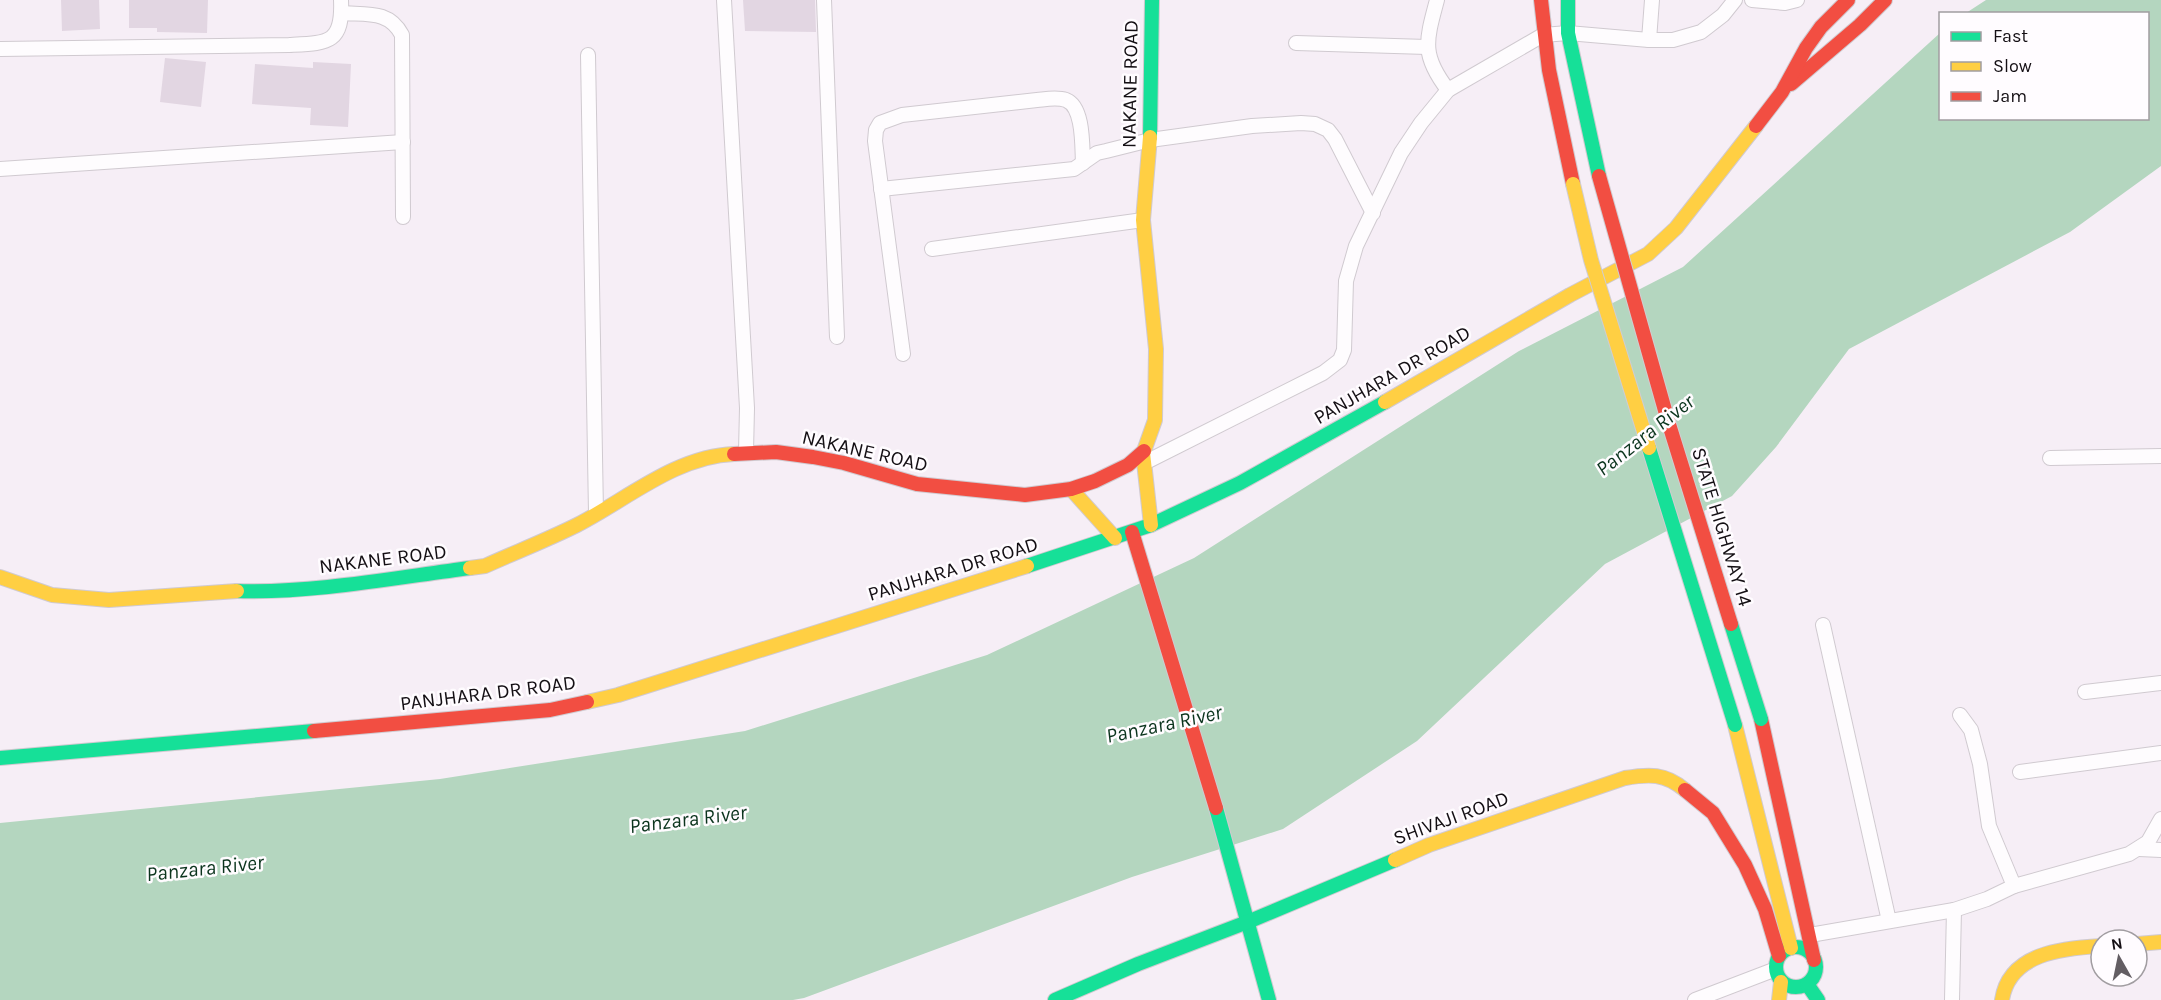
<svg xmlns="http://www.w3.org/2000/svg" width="2161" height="1000" viewBox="0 0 2161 1000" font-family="Karla,sans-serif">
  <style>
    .water { fill: #b4d6bf }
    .building { fill: #e2d6e2 }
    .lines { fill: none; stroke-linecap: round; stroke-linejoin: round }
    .street-casing { stroke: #d0cad0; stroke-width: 16 }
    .fast-casing { stroke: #d0cad0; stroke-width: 16 }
    .slow-casing { stroke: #d0cad0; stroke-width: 16 }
    .jam-casing { stroke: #d0cad0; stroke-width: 16 }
    .street { stroke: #fefcfe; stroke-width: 14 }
    .fast { stroke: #16e098; stroke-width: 14 }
    .slow { stroke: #ffcf43; stroke-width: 14 }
    .jam { stroke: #f24e42; stroke-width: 14 }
    .fast-bridge-casing { stroke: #d1cdd1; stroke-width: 16; stroke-linecap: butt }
    .slow-bridge-casing { stroke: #d1cdd1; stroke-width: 16; stroke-linecap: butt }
    .jam-bridge-casing { stroke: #d1cdd1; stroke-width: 16; stroke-linecap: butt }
    .fast-bridge { stroke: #16e098; stroke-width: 14 }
    .slow-bridge { stroke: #ffcf43; stroke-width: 14 }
    .jam-bridge { stroke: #f24e42; stroke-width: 14 }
    .labels { text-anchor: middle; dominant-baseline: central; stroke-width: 5; stroke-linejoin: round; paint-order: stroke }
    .street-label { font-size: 20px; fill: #140f14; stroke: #fffcff }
    .water-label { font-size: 21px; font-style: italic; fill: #0b341d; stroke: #fffcff }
  </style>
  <rect width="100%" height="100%" fill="#f6eef6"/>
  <!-- water -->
  <path class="water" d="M 1986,0 L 2161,0 L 2161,166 L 2070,232 L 1849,349 L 1776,447 L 1732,496 L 1605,564 L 1417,741 L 1283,829 L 1132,877 L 804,998 L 793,1000 L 0,1000 L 0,823 L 440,779 L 745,731 L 987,655 L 1194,558 L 1519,351 L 1683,267 L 1940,33 L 1940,118 L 2148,118 L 2148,14 L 1966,13 Z"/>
  <!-- building -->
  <g class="building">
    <path d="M 61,0 L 99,0 L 100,29 L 62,31 Z"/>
    <path d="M 129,0 L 208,0 L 207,33 L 157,32 L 157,28 L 129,28 Z"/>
    <path d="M 743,0 L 815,0 L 816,32 L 745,31 Z"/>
    <path d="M 165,58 L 206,62 L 201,107 L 160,102 Z"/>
    <path d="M 313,62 L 351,64 L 348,127 L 310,125 L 311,108 L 252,104 L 255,64 L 313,68 Z"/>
  </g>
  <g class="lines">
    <defs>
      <g id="street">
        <path d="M 724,0 L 747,408 L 746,452"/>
        <path d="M 824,0 L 837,337"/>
        <path d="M 1437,0 C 1426,41 1421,55 1448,90"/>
        <path d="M 1752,0 L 1785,3 L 1797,0"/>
        <path d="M 341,13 C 367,15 389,10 402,35 L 403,217"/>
        <path d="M 1649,40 L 1652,0"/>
        <path d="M 1296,43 L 1427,47"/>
        <path d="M 0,49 L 289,45 C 328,43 343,44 341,0"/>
        <path d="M 588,55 L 596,513"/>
        <path d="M 0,169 L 403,142"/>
        <path d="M 881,189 L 1074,169 L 1097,153 L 1106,151 L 1150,140 L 1252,126 L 1301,123 L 1315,124 L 1328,130 L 1335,139 L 1373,213"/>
        <path d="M 932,249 L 1143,220"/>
        <path d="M 903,354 L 875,141 L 876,130 L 880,123 L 902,115 L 1037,100 C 1047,99 1057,97 1066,100 C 1084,107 1082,147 1083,163"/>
        <path d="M 2050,458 L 2161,456"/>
        <path d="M 1144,463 L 1323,373 L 1340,360 L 1344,350 L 1346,281 L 1356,246 L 1401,153 L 1421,123 L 1448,90 L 1543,35 L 1568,33 L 1649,40 L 1673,40 L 1701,32 L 1723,15 L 1735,0"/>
        <path d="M 1823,625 L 1889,921"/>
        <path d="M 2085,692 L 2161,683"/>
        <path d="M 1960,715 L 1971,730 L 1980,764 L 1989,826 L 2014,886"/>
        <path d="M 2020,772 L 2161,753"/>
        <path d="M 2139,849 L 2161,850"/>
        <path d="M 1810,935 L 1954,910 L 1987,899 L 2014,886 L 2129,854 L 2148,842 L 2161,819"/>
        <path d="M 1695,1000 L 1776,969"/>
        <path d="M 1952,1000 L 1954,910"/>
      </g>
      <g id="fast">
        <path d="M 1568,0 L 1568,33 L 1599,176"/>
        <path d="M 1150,137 L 1152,0"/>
        <path d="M 1027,566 L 1151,525 L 1240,483 L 1385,402"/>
        <path d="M 237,591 C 315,593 393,578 470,568"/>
        <path d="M 0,758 L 314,731"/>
        <path d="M 1216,808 L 1269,1000"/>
        <circle cx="1796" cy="967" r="20"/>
        <path d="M 1807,984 L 1818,1000"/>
        <path d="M 1055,1000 L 1138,964 L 1250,921 L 1395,860"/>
      </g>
      <g id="slow">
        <path d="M 1385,402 L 1570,295 L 1648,254 L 1676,228 L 1756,126"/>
        <path d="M 1144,451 L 1155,420 L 1156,349 L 1143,220 L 1150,137"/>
        <path d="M 1143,453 L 1151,525"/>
        <path d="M 1071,489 L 1115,538"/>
        <path d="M 470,568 L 485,566 C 516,552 547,540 577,525 C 626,500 676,456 734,454"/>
        <path d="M 0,577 L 52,595 L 109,600 L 237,591"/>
        <path d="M 587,702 L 618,695 L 1027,566"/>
        <path d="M 1735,725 L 1791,948"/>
        <path d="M 1395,860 L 1429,845 L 1625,778 C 1649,774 1665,773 1685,790"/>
        <path d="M 2137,944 L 2161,942"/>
        <path d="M 1779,1000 L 1781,982"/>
        <path d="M 2002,1000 C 2009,953 2063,948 2101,946"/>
      </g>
      <g id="jam">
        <path d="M 1541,0 L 1549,70 L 1573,184"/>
        <path d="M 1791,84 L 1860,25 L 1885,0"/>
        <path d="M 1756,126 L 1782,92 L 1806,48 L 1821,27 L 1848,0"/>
        <path d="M 734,454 L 776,452 L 813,457 L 844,463 L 917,484 L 1025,495 L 1071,489 L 1095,481 L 1128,465 L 1144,451"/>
        <path d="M 1132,532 L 1216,808"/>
        <path d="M 1761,719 L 1814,960"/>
        <path d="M 314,731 L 550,710 L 587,702"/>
        <path d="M 1685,790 L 1713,813 L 1745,865 L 1765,909 L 1779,956"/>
      </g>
    </defs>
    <!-- street casing -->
    <use href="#street" class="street-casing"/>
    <!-- fast casing -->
    <use href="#fast" class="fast-casing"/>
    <!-- slow casing -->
    <use href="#slow" class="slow-casing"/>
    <!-- jam casing -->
    <use href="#jam" class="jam-casing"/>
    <!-- street -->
    <use href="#street" class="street"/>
    <!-- fast -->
    <use href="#fast" class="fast"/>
    <!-- slow -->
    <use href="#slow" class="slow"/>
    <!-- jam -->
    <use href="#jam" class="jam"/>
    <defs>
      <g id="fast-bridge">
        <path d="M 1649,448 L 1735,725"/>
        <path d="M 1731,624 L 1761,719"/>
      </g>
      <path id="slow-bridge" d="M 1573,184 L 1591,260 L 1649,448"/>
      <path id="jam-bridge" d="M 1599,176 L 1668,421 L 1731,624"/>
    </defs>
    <!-- fast-bridge casing -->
    <use href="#fast-bridge" class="fast-bridge-casing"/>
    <!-- slow-bridge casing -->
    <use href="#slow-bridge" class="slow-bridge-casing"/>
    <!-- jam-bridge casing -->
    <use href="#jam-bridge" class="jam-bridge-casing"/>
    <!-- fast-bridge -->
    <use href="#fast-bridge" class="fast-bridge"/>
    <!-- slow-bridge -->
    <use href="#slow-bridge" class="slow-bridge"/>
    <!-- jam-bridge -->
    <use href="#jam-bridge" class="jam-bridge"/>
  </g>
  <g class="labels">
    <!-- street labels -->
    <g class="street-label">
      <text transform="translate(1130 84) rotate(-89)">NAKANE ROAD</text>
      <text transform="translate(1392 375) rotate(-30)">PANJHARA DR ROAD</text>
      <text transform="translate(865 451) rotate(13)">NAKANE ROAD</text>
      <text transform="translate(1722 527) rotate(73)">STATE HIGHWAY 14</text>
      <text transform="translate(383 559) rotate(-7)">NAKANE ROAD</text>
      <text transform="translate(953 569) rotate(-17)">PANJHARA DR ROAD</text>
      <text transform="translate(488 693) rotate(-7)">PANJHARA DR ROAD</text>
      <text transform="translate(1451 818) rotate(-20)">SHIVAJI ROAD</text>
    </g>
    <!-- water labels -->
    <g class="water-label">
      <text transform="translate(1645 435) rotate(-38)">Panzara River</text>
      <text transform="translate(1164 724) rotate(-12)">Panzara River</text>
      <text transform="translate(688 819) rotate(-7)">Panzara River</text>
      <text transform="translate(205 868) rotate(-6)">Panzara River</text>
    </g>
  </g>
  <!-- legend -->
  <rect x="1939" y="12" width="210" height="108" fill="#fffcff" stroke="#a19da1" stroke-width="1.5"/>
  <rect x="1951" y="32" width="30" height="9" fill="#16e098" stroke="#a19da1" stroke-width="1.5"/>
  <text x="1993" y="42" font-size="18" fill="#140f14">Fast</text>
  <rect x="1951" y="62" width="30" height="9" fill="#ffcf43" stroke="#a19da1" stroke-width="1.5"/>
  <text x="1993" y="72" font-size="18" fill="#140f14">Slow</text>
  <rect x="1951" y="92" width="30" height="9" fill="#f24e42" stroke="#a19da1" stroke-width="1.5"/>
  <text x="1993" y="102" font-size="18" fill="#140f14">Jam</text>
  <!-- north arrow -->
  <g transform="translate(2119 958) rotate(351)"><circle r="28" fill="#fffcff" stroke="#a19da1" stroke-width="1.5"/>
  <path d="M0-4.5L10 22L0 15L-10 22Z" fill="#635d63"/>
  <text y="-9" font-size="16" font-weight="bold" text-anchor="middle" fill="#140f14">N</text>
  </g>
</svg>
